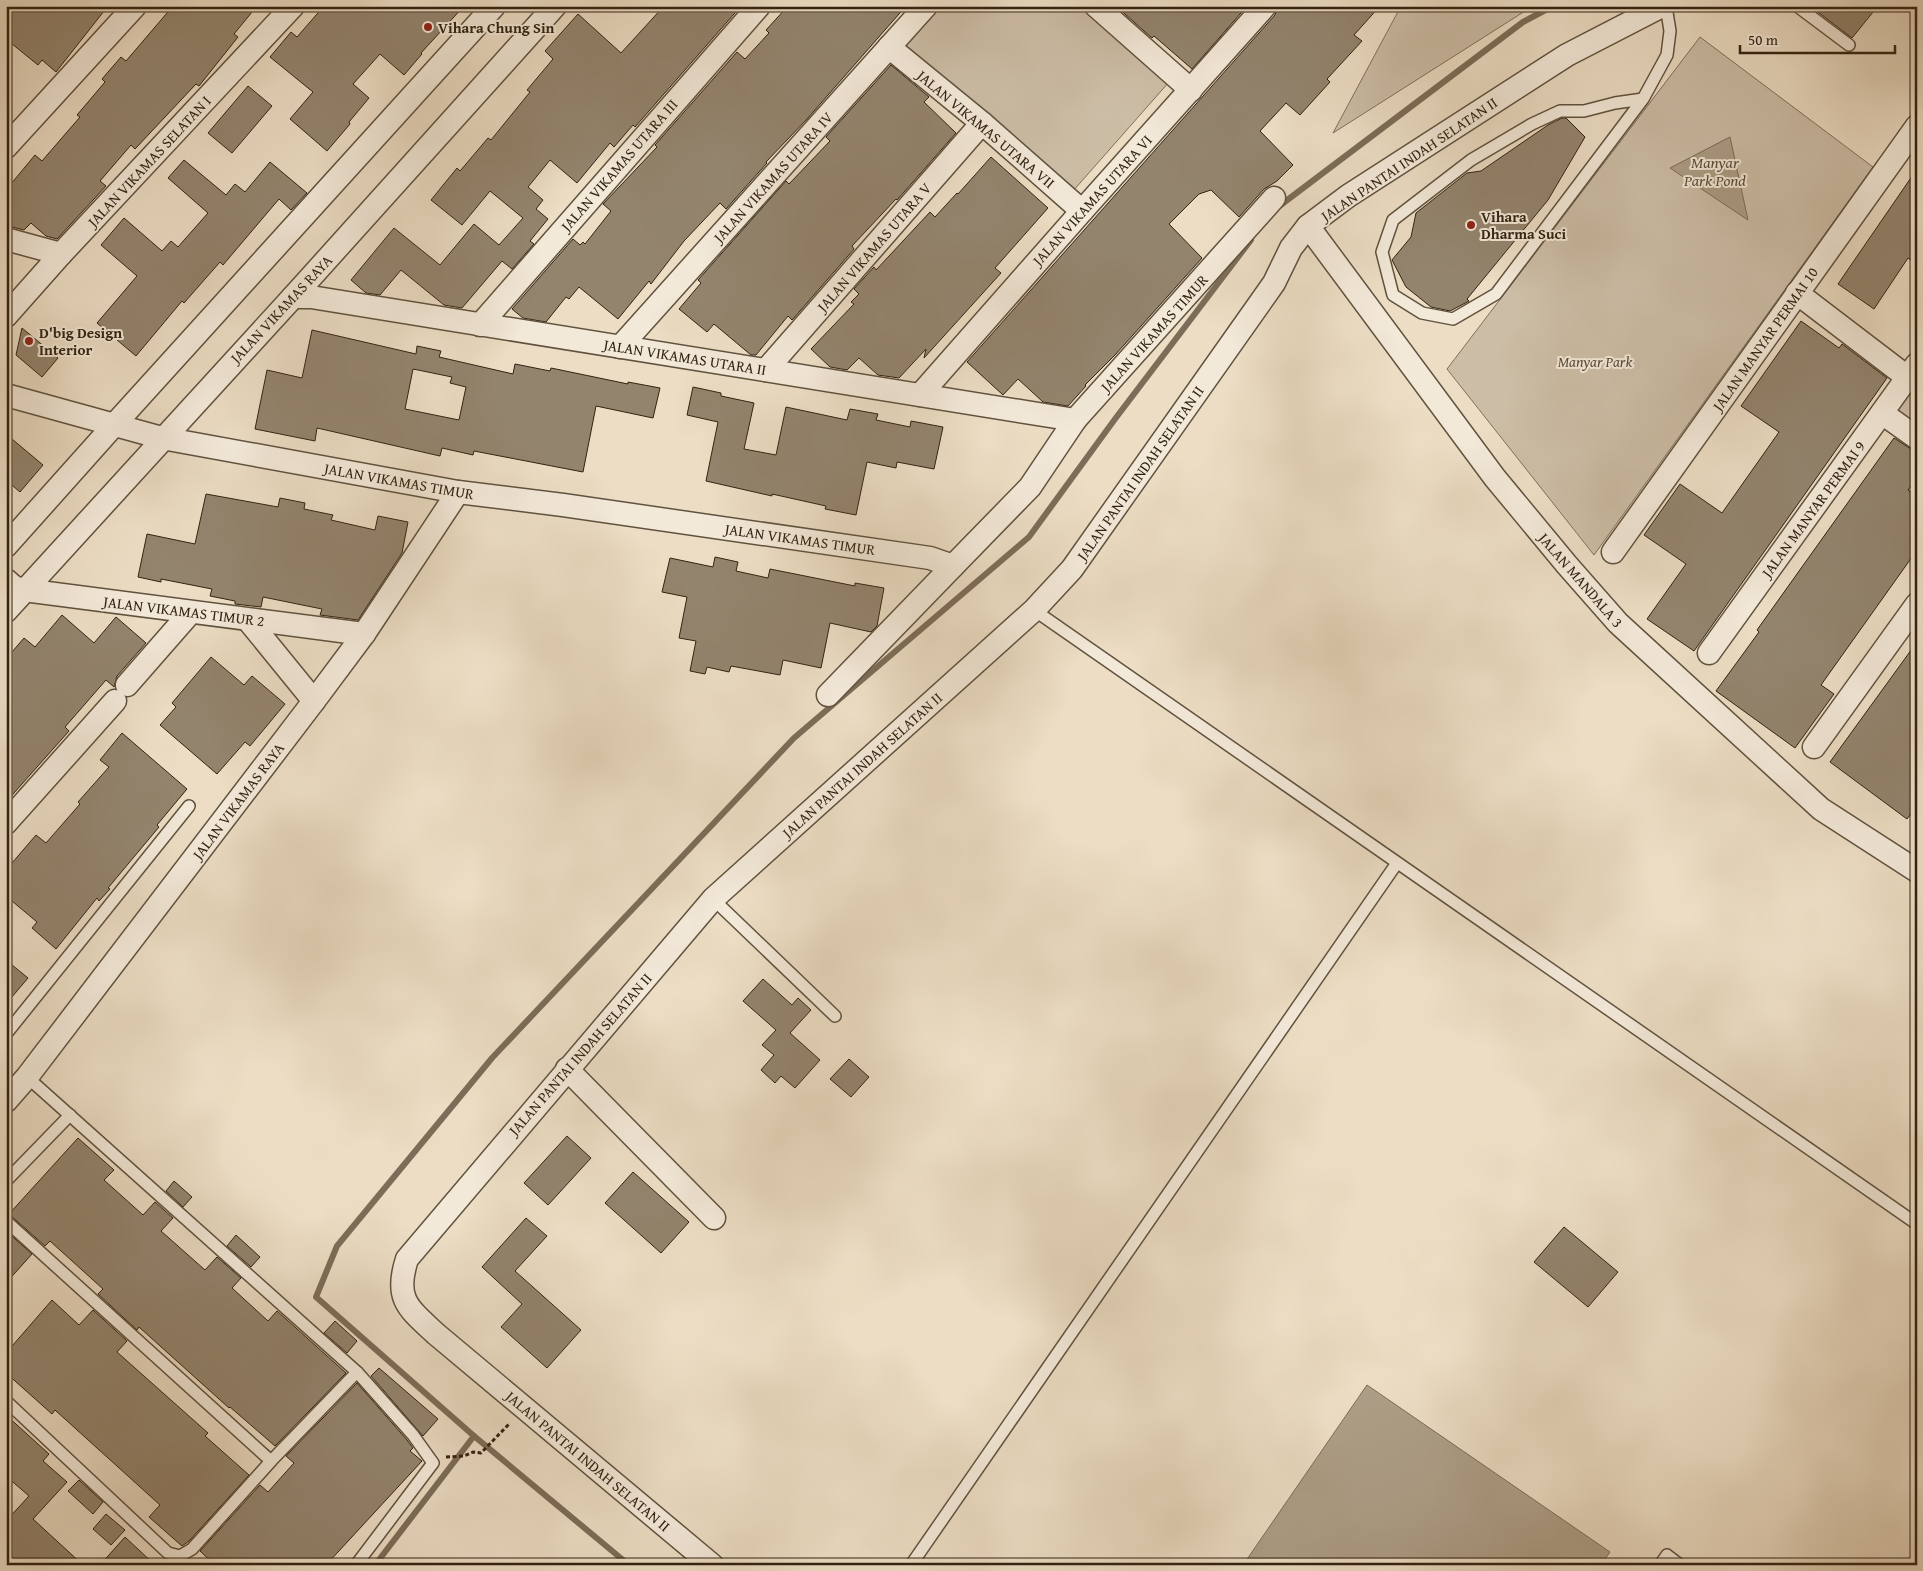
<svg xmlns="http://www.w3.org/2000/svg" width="1923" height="1571" viewBox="0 0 1923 1571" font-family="'Gentium Book Plus',serif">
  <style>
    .green { fill: #ccbda6; stroke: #7f705c }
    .water { fill: #ad9e87; stroke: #7c6d58 }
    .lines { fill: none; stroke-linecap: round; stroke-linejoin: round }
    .stream { stroke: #7c6d58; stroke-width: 6 }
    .building { fill: #93846e; stroke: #322311; fill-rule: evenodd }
    .lane-casing { stroke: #60523e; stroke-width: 14 }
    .street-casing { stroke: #60523e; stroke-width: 25 }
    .path { stroke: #322311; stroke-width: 3; stroke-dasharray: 4 2.5; stroke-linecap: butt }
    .lane { stroke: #f3e9d9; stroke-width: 11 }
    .street { stroke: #f3e9d9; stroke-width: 22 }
    .poi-dot { fill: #8f2418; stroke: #f3e9d9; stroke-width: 2 }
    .labels { text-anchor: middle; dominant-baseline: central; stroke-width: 4; stroke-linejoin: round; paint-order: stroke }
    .poi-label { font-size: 15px; font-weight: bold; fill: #322311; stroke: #f3e9d9; text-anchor: start }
    .street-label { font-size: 15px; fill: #322311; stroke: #f3e9d9 }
    .park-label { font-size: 15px; font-style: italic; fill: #584a36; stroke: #f3e9d9 }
    .water-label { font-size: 16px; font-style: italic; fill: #5d4e3a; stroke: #f3e9d9 }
  </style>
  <rect width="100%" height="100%" fill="#ecddc4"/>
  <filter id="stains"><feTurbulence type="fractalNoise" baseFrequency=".004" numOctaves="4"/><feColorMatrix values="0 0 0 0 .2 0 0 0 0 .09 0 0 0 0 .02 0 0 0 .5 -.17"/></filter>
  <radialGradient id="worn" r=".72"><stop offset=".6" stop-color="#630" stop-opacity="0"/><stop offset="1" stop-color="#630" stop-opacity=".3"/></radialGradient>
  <!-- green -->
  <g class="green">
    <path d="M 931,6 L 1083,6 L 1169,82 L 1073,191 L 901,41 Z"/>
    <path d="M 1401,6 L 1533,6 L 1333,133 Z"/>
    <path d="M 1700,37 L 1873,167 L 1594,555 L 1447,369 Z"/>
    <path d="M 1917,375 L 1917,433 L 1889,413 Z"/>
  </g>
  <!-- water -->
  <g class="water">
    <path d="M 1730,137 L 1748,220 L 1670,168 Z"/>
    <path d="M 1367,1385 L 1610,1552 L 1601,1565 L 1243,1565 Z"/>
  </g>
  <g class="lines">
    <!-- stream -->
    <g class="stream">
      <path d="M 1278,207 L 1523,22 L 1553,6"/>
      <path d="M 474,1436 L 629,1565"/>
      <path d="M 375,1565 L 474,1436 L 316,1297 L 337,1246 L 492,1058 L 794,738 L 1029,537 L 1115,419 L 1251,240"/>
    </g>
  </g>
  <!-- building -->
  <g class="building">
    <path d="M 15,6 L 108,6 L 56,72 L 42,60 L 38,65 L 6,39 L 6,17 Z"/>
    <path d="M 173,6 L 257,6 L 234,34 L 238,37 L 199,86 L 196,84 L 135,149 L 131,145 L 100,181 L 106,186 L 57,239 L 46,236 L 31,223 L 24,230 L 8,226 L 6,224 L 6,190 L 35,155 L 42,161 L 80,117 L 77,115 L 105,82 L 102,79 L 121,57 L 126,61 Z"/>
    <path d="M 324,6 L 464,6 L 421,53 L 422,54 L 404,75 L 380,54 L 353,84 L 369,98 L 349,122 L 350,124 L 327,151 L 290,119 L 313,92 L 270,57 L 291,32 L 297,37 Z"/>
    <path d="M 664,6 L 741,6 L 635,127 L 633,125 L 614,147 L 610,143 L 577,183 L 550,160 L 528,187 L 543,200 L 536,209 L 548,219 L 530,241 L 534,244 L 512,269 L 502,261 L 462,308 L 444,305 L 401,270 L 380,295 L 366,293 L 351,280 L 394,228 L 440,265 L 474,224 L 499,245 L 523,218 L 490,191 L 462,225 L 431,200 L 457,168 L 460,171 L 488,138 L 491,140 L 530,92 L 527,90 L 553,59 L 545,51 L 578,14 L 621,53 Z"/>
    <path d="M 788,6 L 906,6 L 807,119 L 766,162 L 767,163 L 726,209 L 720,203 L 684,241 L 651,284 L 649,281 L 618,319 L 579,287 L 569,299 L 566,297 L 546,322 L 523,318 L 512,309 L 573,239 L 580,245 L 583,242 L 585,244 L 611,211 L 603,204 L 657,147 L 655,145 L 737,52 L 745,59 L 769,33 L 766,30 Z"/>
    <path d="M 1116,6 L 1247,6 L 1192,69 L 1154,36 L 1152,38 Z"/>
    <path d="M 1278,6 L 1380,6 L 1354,35 L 1362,41 L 1327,79 L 1330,82 L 1300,115 L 1286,103 L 1260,131 L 1293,165 L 1277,181 L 1264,189 L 1239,217 L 1211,190 L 1199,194 L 1169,224 L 1202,258 L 1115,355 L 1085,385 L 1086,386 L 1068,406 L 1043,402 L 1018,379 L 1003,395 L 967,362 L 1275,15 Z"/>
    <path d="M 1810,6 L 1878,6 L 1852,38 Z"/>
    <path d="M 891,65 L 929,97 L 924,102 L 956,133 L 897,200 L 896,199 L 852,246 L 854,249 L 793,319 L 792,320 L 788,316 L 756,355 L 751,355 L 714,324 L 707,332 L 679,309 L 701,283 L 698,280 L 786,181 L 789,184 L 830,141 L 826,137 Z"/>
    <path d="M 248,86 L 272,106 L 232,153 L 208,133 Z"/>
    <path d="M 1562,118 L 1566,118 L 1585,137 L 1548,200 L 1467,299 L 1469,301 L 1450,311 L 1431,307 L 1406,287 L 1392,260 L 1411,237 L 1416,213 L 1467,173 L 1481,171 L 1548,125 Z"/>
    <path d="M 991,157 L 1048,208 L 995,268 L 1001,273 L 924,358 L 926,349 L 899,378 L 878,375 L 859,358 L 847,370 L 830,367 L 811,349 L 854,304 L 851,302 L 859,294 L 854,289 L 874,267 L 876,270 L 930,212 L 935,217 L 957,193 L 958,194 Z"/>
    <path d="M 184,160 L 226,195 L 235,184 L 245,192 L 270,162 L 307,193 L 291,210 L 279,199 L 223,265 L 220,262 L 184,303 L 182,301 L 136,356 L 97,323 L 137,276 L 101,245 L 124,218 L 162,251 L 171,241 L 178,247 L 208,213 L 168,178 Z"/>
    <path d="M 1917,169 L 1917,264 L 1908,258 L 1874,309 L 1838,284 Z"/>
    <path d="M 1801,321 L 1839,348 L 1842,344 L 1887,378 L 1694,651 L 1647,619 L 1686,564 L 1644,535 L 1680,484 L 1722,513 L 1779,432 L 1741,406 Z"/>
    <path d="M 22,328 L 58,358 L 42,377 L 16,355 Z"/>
    <path d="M 312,330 L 416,354 L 417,346 L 441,351 L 439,357 L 513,374 L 515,364 L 550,371 L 551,368 L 628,384 L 628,382 L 660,388 L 653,418 L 596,406 L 583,472 L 474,451 L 473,455 L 442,448 L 440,456 L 317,428 L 315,441 L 255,429 L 267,370 L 302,378 ZM 413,369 L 452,377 L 450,383 L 466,387 L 459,420 L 405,409 Z"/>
    <path d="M 693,387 L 721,393 L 721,396 L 754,403 L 744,449 L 776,455 L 786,407 L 847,420 L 850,409 L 878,414 L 876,420 L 910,427 L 911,421 L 943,427 L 934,469 L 897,462 L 896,468 L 867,462 L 856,515 L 825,509 L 826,506 L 772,494 L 772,496 L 706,481 L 718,422 L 687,415 Z"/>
    <path d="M 6,434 L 43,465 L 20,492 L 6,480 Z"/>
    <path d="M 1894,438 L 1917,453 L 1917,478 L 1908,490 L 1917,496 L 1917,550 L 1821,685 L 1834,694 L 1795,748 L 1716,691 L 1759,632 L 1757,630 Z"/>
    <path d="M 206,494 L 278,507 L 280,498 L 305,503 L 304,509 L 333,515 L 331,520 L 375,530 L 378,516 L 408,522 L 402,553 L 358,620 L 320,615 L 322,609 L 263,597 L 261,607 L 235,604 L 235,601 L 210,596 L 212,589 L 161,579 L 161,582 L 138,577 L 147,534 L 195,544 Z"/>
    <path d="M 715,557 L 738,562 L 736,571 L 768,578 L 770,569 L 855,586 L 855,583 L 884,588 L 877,626 L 871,632 L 830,623 L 821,668 L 783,660 L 780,675 L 731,666 L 729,672 L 707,667 L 705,674 L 690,671 L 696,641 L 679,638 L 687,597 L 662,592 L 670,558 L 713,567 Z"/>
    <path d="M 62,615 L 94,643 L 116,617 L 146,643 L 117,676 L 114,687 L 106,680 L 65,727 L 69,731 L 6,802 L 6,659 L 24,638 L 35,647 Z"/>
    <path d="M 1917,642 L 1917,806 L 1907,819 L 1830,762 Z"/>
    <path d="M 211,657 L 244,685 L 252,676 L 285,704 L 250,746 L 245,742 L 217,774 L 160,725 L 176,707 L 172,703 Z"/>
    <path d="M 122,733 L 187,789 L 157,825 L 159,827 L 108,888 L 110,889 L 99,901 L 97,898 L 56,949 L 32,928 L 37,922 L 6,896 L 6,870 L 36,835 L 46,843 L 80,804 L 78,802 L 109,767 L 100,760 Z"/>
    <path d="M 6,960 L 28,978 L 6,1004 Z"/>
    <path d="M 763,979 L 792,1005 L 798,998 L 811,1010 L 790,1033 L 820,1060 L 795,1088 L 781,1076 L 775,1083 L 761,1070 L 774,1055 L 762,1045 L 776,1030 L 743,1001 Z"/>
    <path d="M 849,1059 L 869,1077 L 851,1097 L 830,1079 Z"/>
    <path d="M 567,1136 L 591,1158 L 548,1205 L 524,1183 Z"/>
    <path d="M 78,1138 L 114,1170 L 104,1180 L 143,1215 L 155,1202 L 173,1218 L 161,1231 L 205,1270 L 217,1257 L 241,1278 L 232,1288 L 268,1321 L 277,1311 L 346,1373 L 275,1446 L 230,1407 L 229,1408 L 139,1327 L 137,1330 L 98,1294 L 103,1289 L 50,1241 L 45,1246 L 9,1214 Z"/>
    <path d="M 633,1172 L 689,1222 L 661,1253 L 605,1203 Z"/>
    <path d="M 174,1181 L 192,1197 L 183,1207 L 166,1191 Z"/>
    <path d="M 526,1218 L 547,1236 L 515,1271 L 581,1330 L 547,1368 L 501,1327 L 522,1304 L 482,1267 Z"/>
    <path d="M 1564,1227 L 1618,1272 L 1588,1307 L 1534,1262 Z"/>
    <path d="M 6,1231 L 32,1254 L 6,1283 Z"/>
    <path d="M 236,1235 L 260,1257 L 251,1267 L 227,1246 Z"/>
    <path d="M 52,1300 L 79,1325 L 93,1310 L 127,1341 L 117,1352 L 208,1433 L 205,1436 L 249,1475 L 189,1541 L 182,1546 L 149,1517 L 160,1505 L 55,1410 L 52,1414 L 6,1373 L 6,1353 Z"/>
    <path d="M 335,1321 L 357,1341 L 347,1353 L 324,1333 Z"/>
    <path d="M 379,1368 L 438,1419 L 423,1436 L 371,1376 Z"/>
    <path d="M 357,1383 L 407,1440 L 413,1448 L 410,1451 L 422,1461 L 326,1565 L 215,1565 L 200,1551 L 260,1485 L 268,1492 L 294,1463 L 286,1456 Z"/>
    <path d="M 6,1415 L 49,1454 L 43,1461 L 67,1482 L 33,1519 L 83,1565 L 6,1565 L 6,1521 L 29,1496 L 6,1476 Z"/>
    <path d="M 79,1480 L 103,1502 L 93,1514 L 68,1491 Z"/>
    <path d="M 106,1514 L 125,1530 L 111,1545 L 93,1529 Z"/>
    <path d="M 125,1537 L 155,1565 L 100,1565 Z"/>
  </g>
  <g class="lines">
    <defs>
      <g id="lane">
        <path d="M 1797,6 L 1849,45"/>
        <path d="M 1643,99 L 1615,103 L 1584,111 L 1560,111 L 1532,124 L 1471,160 L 1393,220 L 1382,252 L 1393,295 L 1422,313 L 1453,319 L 1496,294 L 1643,99 L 1667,55 L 1670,31 L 1666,6"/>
        <path d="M 1034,610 L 1917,1224"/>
        <path d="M 713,899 L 835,1016"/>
        <path d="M 6,1034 L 189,806"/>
        <path d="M 27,1077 L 357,1372 L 413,1435 L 433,1463 L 356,1565"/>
        <path d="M 6,1181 L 70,1115"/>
        <path d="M 6,1221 L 271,1461"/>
        <path d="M 6,1401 L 168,1553 L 180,1556 L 192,1549 L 271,1461 L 357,1372"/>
        <path d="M 911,1565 L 1397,863"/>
        <path d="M 1660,1565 L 1667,1555 L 1680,1565"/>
      </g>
      <g id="street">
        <path d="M 1096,6 L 1191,90"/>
        <path d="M 889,47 L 982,123 L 1082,211"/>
        <path d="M 6,147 L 135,6"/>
        <path d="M 1308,226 L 1495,478 L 1567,565 L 1618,623 L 1821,809 L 1917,871"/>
        <path d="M 6,239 L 61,254"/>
        <path d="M 1797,293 L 1907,377"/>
        <path d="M 293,297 L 311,297 L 1075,420"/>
        <path d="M 6,316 L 61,254 L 293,6"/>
        <path d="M 480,325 L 759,6"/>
        <path d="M 620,347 L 926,6"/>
        <path d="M 766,370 L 982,123"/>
        <path d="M 6,395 L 162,438 L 458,492 L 563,505 L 930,558 L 953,566 L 1030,487 L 1075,420 L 1274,198"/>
        <path d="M 920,395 L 1082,211 L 1265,6"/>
        <path d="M 1882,413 L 1917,438"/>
        <path d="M 6,546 L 115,424 L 494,6"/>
        <path d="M 1613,552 L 1917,126"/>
        <path d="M 6,580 L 14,587 L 24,590 L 364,634"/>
        <path d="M 6,611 L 293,297 L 555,6"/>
        <path d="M 248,620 L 314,701"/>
        <path d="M 1709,653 L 1917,364"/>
        <path d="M 127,685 L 190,613"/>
        <path d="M 828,695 L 953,566"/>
        <path d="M 1814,747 L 1917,604"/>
        <path d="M 6,823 L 115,701"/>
        <path d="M 567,1069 L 714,1218"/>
        <path d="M 6,1101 L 27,1077 L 314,701 L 364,634 L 458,492"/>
        <path d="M 712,1565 L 436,1334 C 408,1308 394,1299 407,1259 L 713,899 L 1034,610 L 1072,569 L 1274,283 L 1291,248 L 1308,226 L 1348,196 L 1567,55 L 1662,6"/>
      </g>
    </defs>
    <!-- lane casing -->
    <use href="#lane" class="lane-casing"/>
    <!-- street casing -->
    <use href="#street" class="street-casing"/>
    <!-- path -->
    <path class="path" d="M 446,1457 L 464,1456 L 473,1452 L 481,1453 L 509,1424"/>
    <!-- lane -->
    <use href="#lane" class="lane"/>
    <!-- street -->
    <use href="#street" class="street"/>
  </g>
  <!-- markers -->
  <g class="poi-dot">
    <circle cx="428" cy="27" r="5"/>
    <circle cx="1471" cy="225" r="5"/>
    <circle cx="29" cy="341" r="5"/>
  </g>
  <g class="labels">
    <!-- poi labels -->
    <g class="poi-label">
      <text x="438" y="27">Vihara Chung Sin</text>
      <text x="1481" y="216">Vihara<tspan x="1481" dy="17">Dharma Suci</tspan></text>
      <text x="39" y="332">D'big Design<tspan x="39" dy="17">Interior</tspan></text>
    </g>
    <!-- street labels -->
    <g class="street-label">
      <text transform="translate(986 129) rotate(40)">JALAN VIKAMAS UTARA VII</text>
      <text transform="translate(1409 159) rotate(-34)">JALAN PANTAI INDAH SELATAN II</text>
      <text transform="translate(149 161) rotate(-47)">JALAN VIKAMAS SELATAN I</text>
      <text transform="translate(619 165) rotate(-49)">JALAN VIKAMAS UTARA III</text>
      <text transform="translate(773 177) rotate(-48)">JALAN VIKAMAS UTARA IV</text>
      <text transform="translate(1092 200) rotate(-48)">JALAN VIKAMAS UTARA VI</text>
      <text transform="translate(874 247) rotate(-49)">JALAN VIKAMAS UTARA V</text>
      <text transform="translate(281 309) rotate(-47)">JALAN VIKAMAS RAYA</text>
      <text transform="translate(1154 333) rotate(-48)">JALAN VIKAMAS TIMUR</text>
      <text transform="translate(1765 339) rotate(-55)">JALAN MANYAR PERMAI 10</text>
      <text transform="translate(685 357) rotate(9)">JALAN VIKAMAS UTARA II</text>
      <text transform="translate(1140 473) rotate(-55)">JALAN PANTAI INDAH SELATAN II</text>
      <text transform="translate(399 481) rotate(10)">JALAN VIKAMAS TIMUR</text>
      <text transform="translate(1813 509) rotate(-54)">JALAN MANYAR PERMAI 9</text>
      <text transform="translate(800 539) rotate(8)">JALAN VIKAMAS TIMUR</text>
      <text transform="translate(1581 580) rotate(49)">JALAN MANDALA 3</text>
      <text transform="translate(184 611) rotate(7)">JALAN VIKAMAS TIMUR 2</text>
      <text transform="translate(862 765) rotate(-42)">JALAN PANTAI INDAH SELATAN II</text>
      <text transform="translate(238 801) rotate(-53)">JALAN VIKAMAS RAYA</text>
      <text transform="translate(580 1054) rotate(-49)">JALAN PANTAI INDAH SELATAN II</text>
      <text transform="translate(588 1461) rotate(40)">JALAN PANTAI INDAH SELATAN II</text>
    </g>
    <!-- park labels -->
    <g class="park-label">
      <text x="1595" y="361">Manyar Park</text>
    </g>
    <!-- water labels -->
    <g class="water-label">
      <text x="1715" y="162">Manyar<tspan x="1715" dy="18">Park Pond</tspan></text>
    </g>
  </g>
  <!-- margin -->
  <rect width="1923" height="1571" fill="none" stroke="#ecddc4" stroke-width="25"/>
  <rect x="8" y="8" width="1908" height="1556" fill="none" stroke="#322311" stroke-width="2.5"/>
  <rect x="12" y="12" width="1898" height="1546" fill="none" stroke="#322311"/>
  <!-- scale -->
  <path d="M1740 45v8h155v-8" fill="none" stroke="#322311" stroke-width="2.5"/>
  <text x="1748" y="45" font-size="15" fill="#322311" stroke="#f3e9d9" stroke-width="4" paint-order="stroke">50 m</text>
  <rect width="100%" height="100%" filter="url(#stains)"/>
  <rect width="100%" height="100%" fill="url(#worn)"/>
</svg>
